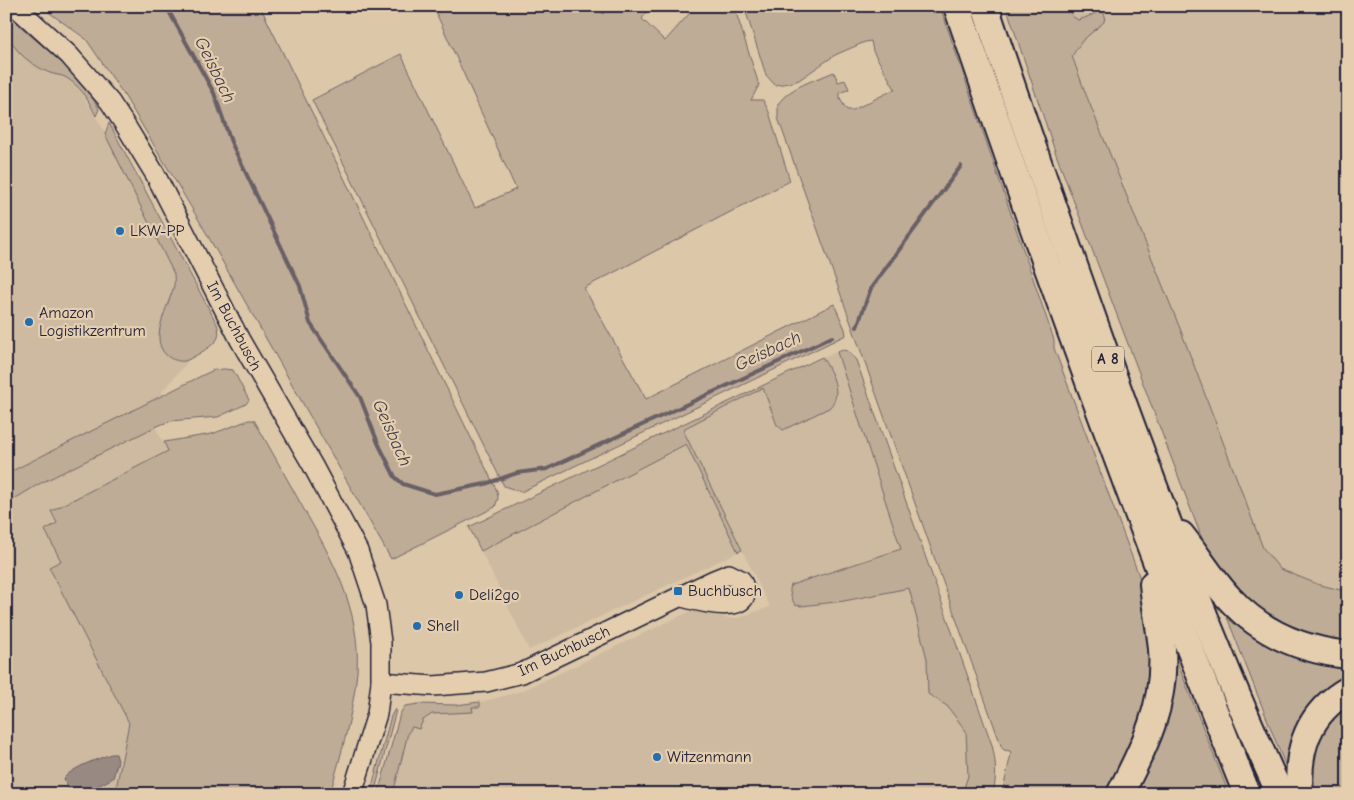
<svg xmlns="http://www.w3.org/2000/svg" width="1354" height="800" viewBox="0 0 1354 800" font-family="'Comic Neue',sans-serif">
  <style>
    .built { fill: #cdbaa0 }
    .green { fill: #bfac97; stroke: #706769 }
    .water { fill: #988982; stroke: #696066 }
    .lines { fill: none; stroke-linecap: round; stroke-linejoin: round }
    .stream { stroke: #696066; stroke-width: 4 }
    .minor-casing { stroke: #22223b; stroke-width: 22 }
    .highway-casing { stroke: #22223b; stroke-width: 30 }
    .minor { stroke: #e5ceae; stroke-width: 19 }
    .highway { stroke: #e5ceae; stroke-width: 26 }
    .poi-dot { fill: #1f6fb2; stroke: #e5ceae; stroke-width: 2 }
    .labels { text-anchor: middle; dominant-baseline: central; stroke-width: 4.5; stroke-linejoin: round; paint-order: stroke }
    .shield { fill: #e5ceae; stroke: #5c565e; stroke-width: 1 }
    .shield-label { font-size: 15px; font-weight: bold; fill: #22223b }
    .poi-label { font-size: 16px; fill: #22223b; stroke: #e5ceae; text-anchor: start }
    .street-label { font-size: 16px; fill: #22223b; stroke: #e5ceae }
    .water-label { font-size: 18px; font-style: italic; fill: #403c4d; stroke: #e5ceae }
  </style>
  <rect width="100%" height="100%" fill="#ddc7a9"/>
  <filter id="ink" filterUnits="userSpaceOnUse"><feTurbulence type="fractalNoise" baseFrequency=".02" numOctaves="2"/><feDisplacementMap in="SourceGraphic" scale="10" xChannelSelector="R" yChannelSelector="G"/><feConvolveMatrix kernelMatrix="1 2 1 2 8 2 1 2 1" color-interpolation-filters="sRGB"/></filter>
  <g filter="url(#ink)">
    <!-- built -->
    <g class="built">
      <path d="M 1070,6 L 1348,6 L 1348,592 L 1317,584 L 1280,569 L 1263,548 L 1181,331 L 1085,92 L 1072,56 L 1082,41 L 1104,22 L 1092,14 L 1084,19 L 1077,20 L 1072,16 Z"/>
      <path d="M 6,10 L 24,34 L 71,77 L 99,122 L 214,330 L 162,392 L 155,427 L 168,451 L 51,512 L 57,523 L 61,561 L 50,567 L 129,723 L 115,794 L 6,794 Z"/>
      <path d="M 837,352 L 901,549 L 791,585 L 914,556 L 979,742 L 980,794 L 379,794 L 419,704 L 455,705 L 481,702 L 522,691 L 693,610 L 702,610 L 727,618 L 737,618 L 770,607 L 684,432 L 685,428 L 764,388 L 777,425 L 831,371 L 822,357 Z"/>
      <path d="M 686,444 L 738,552 L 529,650 L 481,551 Z"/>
    </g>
    <!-- green -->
    <g class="green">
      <path d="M 40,6 L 260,6 L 497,491 L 498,498 L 495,507 L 391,559 L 200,222 L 124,95 L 86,39 Z"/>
      <path d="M 433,6 L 599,6 L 603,14 L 609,6 L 651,6 L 642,19 L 665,41 L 696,6 L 734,6 L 759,85 L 751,100 L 763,100 L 769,112 L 790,181 L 584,288 L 646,399 L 834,304 L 845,329 L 846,335 L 521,492 L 504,486 L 312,100 L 401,54 L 475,208 L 516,189 Z"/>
      <path d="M 744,6 L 940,6 L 1054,340 L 1054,348 L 1144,589 L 1156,684 L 1113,794 L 1002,794 L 1011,754 L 1010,751 L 1004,750 L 1002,748 L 778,118 L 778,104 C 790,86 816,80 834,72 L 838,82 L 845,80 L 849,89 L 840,93 L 840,99 L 847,110 L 853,110 L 895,89 L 873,51 L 871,41 L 865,42 L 835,55 L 799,80 L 790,83 L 775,85 L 766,75 Z"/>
      <path d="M 1006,6 L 1070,6 L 1072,16 L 1078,20 C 1086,18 1093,14 1101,11 L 1105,15 L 1104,22 L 1082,41 L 1072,56 L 1085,92 L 1181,331 L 1263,548 L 1280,569 L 1317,584 L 1348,592 L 1348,649 L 1252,612 L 1204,544 L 1057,157 Z"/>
      <path d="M 6,12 C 16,22 26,32 37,41 C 63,63 82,78 99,109 L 96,116 C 88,100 81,86 65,77 C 61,75 55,75 50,73 C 33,66 12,51 7,31 C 5,26 6,18 6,12 Z"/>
      <path d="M 109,123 L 217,324 C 219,330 220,337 215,342 C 211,347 191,359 185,361 C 181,362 174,360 170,358 C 145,342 170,305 174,285 C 175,282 174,277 174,274 L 105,134 Z"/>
      <path d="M 843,350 L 848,351 L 856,360 L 992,745 C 996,762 997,776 993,794 L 962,794 L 968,776 L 966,731 L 947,706 L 928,694 L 927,659 L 909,588 L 844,601 L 801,606 L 795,605 C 792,599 788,592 791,585 L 901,549 L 837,352 Z"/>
      <path d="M 822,357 C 831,371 844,394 829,408 L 783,430 L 777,425 L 763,388 L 685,428 L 684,432 L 742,550 L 738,552 L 686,444 L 481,551 L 469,527 Z"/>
      <path d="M 224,369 L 233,370 L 249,400 L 246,404 L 218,417 L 170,421 L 155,427 L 39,484 L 6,504 L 6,474 L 203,375 L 214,370 Z"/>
      <path d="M 249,420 L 254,420 C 270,448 286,477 302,506 C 332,559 361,608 357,672 C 353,714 341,754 330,794 L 115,794 L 129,723 L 49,567 L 61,561 L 45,530 L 57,523 L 51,511 L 168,451 L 164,442 L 212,434 Z"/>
      <path d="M 1221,602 L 1348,660 L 1348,685 L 1289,775 Z"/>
      <path d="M 1172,649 L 1229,794 L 1127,794 Z"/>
      <path d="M 1348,697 L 1348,794 L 1305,794 L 1308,748 Z"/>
      <path d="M 480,702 L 480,707 L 472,707 L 473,712 L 432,714 L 423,720 L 419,729 L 412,727 L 408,733 L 393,794 L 378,794 L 400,714 L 405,706 L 419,704 L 455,705 Z"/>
      <path d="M 395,709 L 396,710 L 374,794 L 370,794 L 391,716 Z"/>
    </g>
    <!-- water -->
    <path class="water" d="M 111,754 L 116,754 L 118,761 L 113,778 L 83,794 L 70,793 L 64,778 C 73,767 98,759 111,754 Z"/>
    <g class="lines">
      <!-- stream -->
      <g class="stream">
        <path d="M 166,6 L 214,93 L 231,142 L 300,286 L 310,323 L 360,397 L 378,443 L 395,477 L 403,484 L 435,494 L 485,484 L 517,473 L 547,469 L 832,337"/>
        <path d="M 857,327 L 871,288 L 961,166"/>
      </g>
      <defs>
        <g id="minor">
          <path d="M 15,6 L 69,55 L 110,102 L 127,128 L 155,174 L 240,340 L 313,466 L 358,551 L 376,605 L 381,642 L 381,682 L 377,714 L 352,794"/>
          <path d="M 381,682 L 433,686 L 486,682 L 522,673 L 714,580 L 729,574 L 741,580 C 761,618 700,602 682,597"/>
        </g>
        <g id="highway">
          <path d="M 957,6 C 1046,271 1143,534 1247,794"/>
          <path d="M 985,6 C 1025,128 1068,249 1111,370 C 1163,513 1217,655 1280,794"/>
          <path d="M 1181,535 C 1198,556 1212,580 1230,599 C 1261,633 1302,650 1348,655"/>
          <path d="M 1120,794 C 1145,746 1166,704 1162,649 C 1160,627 1155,606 1153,584"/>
          <path d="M 1300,794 C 1296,750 1308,713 1348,690"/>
        </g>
      </defs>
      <!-- minor casing -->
      <use href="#minor" class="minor-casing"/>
      <!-- highway casing -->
      <use href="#highway" class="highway-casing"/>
      <!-- minor -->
      <use href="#minor" class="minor"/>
      <!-- highway -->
      <use href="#highway" class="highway"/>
    </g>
  </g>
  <!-- markers -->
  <g class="poi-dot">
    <circle cx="120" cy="231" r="5"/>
    <circle cx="29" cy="322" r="5"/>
    <rect x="673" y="586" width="10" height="10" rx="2.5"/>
    <circle cx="459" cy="595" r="5"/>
    <circle cx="417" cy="626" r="5"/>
    <circle cx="657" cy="757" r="5"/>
  </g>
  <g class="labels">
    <!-- shield labels -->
    <rect class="shield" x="1092" y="346.5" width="32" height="25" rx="4"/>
    <g class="shield-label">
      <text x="1108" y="359">A 8</text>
    </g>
    <!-- poi labels -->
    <g class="poi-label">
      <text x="130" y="231">LKW-PP</text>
      <text x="39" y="313">Amazon<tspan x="39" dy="18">Logistikzentrum</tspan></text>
      <text x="688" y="591">Buchbusch</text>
      <text x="469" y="595">Deli2go</text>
      <text x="427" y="626">Shell</text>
      <text x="667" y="757">Witzenmann</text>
    </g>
    <!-- street labels -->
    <g class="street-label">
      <text transform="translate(234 326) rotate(62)">Im Buchbusch</text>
      <text transform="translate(564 651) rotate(-25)">Im Buchbusch</text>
    </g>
    <!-- water labels -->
    <g class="water-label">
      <text transform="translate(215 70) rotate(64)">Geisbach</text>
      <text transform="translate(768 351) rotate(-25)">Geisbach</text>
      <text transform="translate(392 433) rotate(66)">Geisbach</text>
    </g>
  </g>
  <!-- margin -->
  <rect width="1354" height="800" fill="none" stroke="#e5ceae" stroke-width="25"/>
  <rect x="12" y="12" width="1329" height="775" fill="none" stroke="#22223b" stroke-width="2" filter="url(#ink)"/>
</svg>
